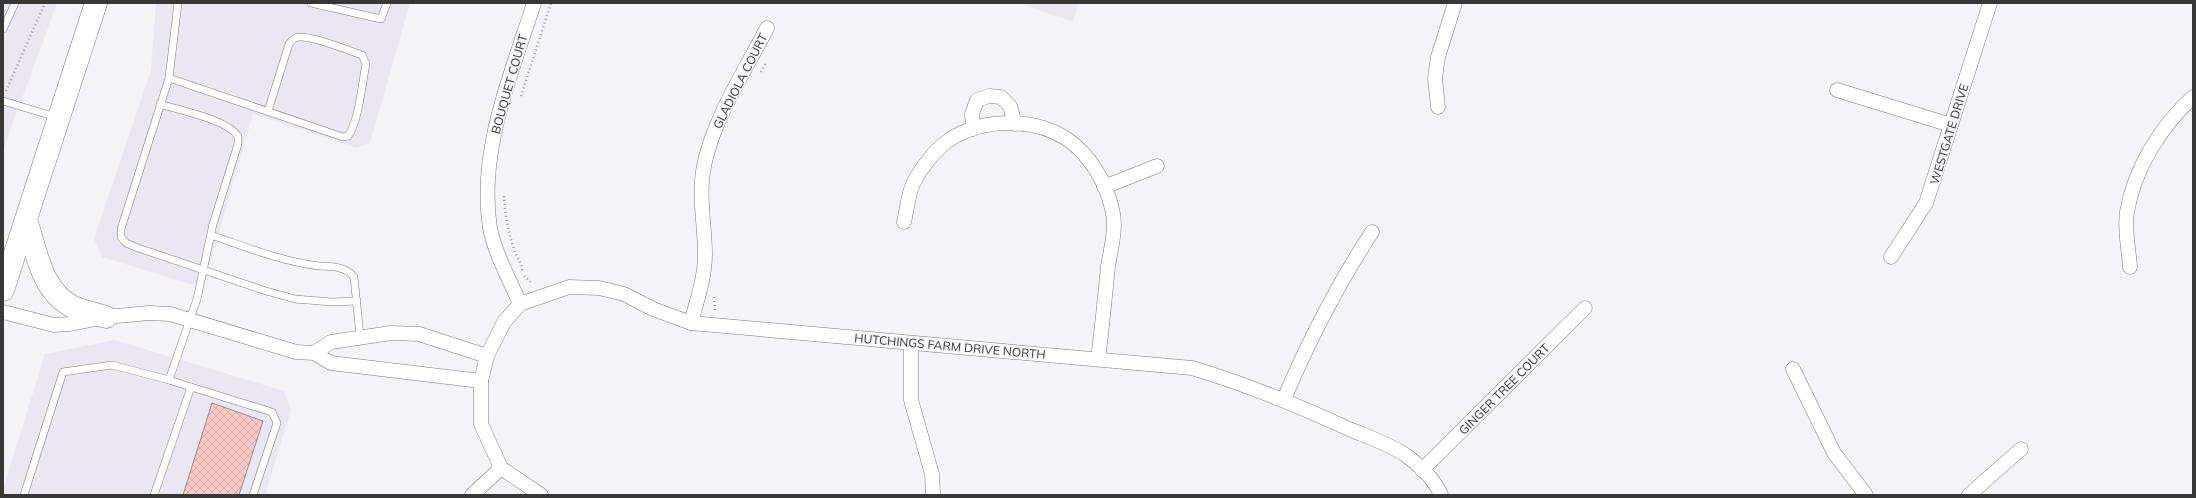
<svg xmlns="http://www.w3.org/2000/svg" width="2196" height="498" viewBox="0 0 2196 498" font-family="Mulish,sans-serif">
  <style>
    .built { fill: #eae7f2 }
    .building { fill: url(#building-cross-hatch); stroke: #928d8d }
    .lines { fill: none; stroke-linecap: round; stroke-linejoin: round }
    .lane-casing { stroke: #79787c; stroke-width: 8 }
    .street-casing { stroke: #79787c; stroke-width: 15 }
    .primary-casing { stroke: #79787c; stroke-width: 23 }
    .path { stroke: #9a999c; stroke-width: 2.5; stroke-dasharray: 1 3; stroke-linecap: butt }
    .lane { stroke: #fff; stroke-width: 7 }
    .street { stroke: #fff; stroke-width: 14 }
    .primary { stroke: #fff; stroke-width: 22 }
    .labels { text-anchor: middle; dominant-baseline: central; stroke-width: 3; stroke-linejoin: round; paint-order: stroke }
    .street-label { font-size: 12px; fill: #373738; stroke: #f4f3f7 }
  </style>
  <defs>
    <pattern id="building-cross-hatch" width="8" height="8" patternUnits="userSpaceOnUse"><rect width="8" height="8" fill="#fbcac6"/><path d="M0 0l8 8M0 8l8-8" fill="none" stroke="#d8aeab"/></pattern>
  </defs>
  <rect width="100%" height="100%" fill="#f4f3f7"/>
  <!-- built -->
  <g class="built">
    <path d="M 3,3 L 57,3 L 3,150 Z"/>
    <path d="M 156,3 L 410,3 L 370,143 L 356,148 L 253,114 L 203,288 L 102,257 L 94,239 L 151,70 Z"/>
    <path d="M 1018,3 L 1079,3 L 1073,22 Z"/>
    <path d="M 115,340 L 284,391 L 291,410 L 265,495 L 3,495 L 3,489 L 45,354 Z"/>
  </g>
  <!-- building -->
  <path class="building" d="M 212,403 L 263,421 L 239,495 L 183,495 Z"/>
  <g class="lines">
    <defs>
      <g id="lane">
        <path d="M 178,3 L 169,78 L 343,137 L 348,136 C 359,121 362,83 366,64 L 362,55 C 348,50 313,36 300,37 C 295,37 292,40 289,44 L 268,111"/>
        <path d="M 311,3 L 381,19 L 387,3"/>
        <path d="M 3,29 L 15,3"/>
        <path d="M 169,78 L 121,229 L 121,237 L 126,243 L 138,248 L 266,291 L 295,299 L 332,302 L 357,301"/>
        <path d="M 3,101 L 56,117"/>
        <path d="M 211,235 C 246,247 283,262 320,266 C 333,267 345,266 354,277 L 360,336"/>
        <path d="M 191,387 L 272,412 L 277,423 L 253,495"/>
        <path d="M 24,495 L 63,372 L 112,365 L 169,380"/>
        <path d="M 154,495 L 191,387 L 169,380 L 197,299 L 213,224 L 238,144 L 238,136 C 226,119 181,111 160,104"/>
      </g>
      <g id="street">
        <path d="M 1837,90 L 1951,125"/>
        <path d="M 1438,107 L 1435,78 L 1438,57 L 1455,3"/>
        <path d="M 973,129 L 972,114 L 977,100 L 989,96 L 1001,97 L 1010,106 L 1015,124"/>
        <path d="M 1104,187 L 1157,166"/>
        <path d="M 904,222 C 907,210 908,195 913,184 C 920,169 935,150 949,140 C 982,118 1034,117 1067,139 C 1090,155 1106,182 1112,209 C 1117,227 1111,248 1108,266 C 1105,297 1102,328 1098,359"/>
        <path d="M 1891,257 L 1926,203 L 1990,3"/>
        <path d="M 2130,267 C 2129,250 2124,229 2127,212 C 2134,169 2161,126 2193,97"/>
        <path d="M 520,304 C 510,280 495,254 490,228 C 478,151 511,75 534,3"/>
        <path d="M 3,312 L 54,325 L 70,324 L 106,317 L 149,313 L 170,314 L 296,352 L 314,353 L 331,363 L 481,381"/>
        <path d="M 691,323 C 697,300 705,278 705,254 C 705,225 698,195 704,166 C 713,119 745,71 767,28"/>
        <path d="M 911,343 L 911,400 L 932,474 L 933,495"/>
        <path d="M 314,353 L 331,342 L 391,333 L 419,334 L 487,356"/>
        <path d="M 1793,369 L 1834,453 L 1866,495"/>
        <path d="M 1284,399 C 1310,338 1336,287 1372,232"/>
        <path d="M 1422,470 L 1585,308"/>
        <path d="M 472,495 L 501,468"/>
        <path d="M 541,495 L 501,468 L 481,424 L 481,381 L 487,356 L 504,322 L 520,304 L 569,287 L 599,288 L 624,294 L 653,309 L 691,323 L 1192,368 C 1246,384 1297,405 1349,429 C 1368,437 1390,444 1407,456 C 1420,466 1435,480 1441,495"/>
        <path d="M 1969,495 L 2021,449"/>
      </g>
      <g id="primary">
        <path d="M 26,220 C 37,251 40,290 73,307 C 83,311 95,314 106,317"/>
        <path d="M 3,290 L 96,3"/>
      </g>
    </defs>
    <!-- lane casing -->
    <use href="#lane" class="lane-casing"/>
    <!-- street casing -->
    <use href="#street" class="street-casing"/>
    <!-- primary casing -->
    <use href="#primary" class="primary-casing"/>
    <!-- path -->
    <g class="path">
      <path d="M 761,72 L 766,63"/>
      <path d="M 6,91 L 45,3"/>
      <path d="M 521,96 L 551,3"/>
      <path d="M 504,196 C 505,214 508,232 514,249 C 516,257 523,263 522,272"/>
      <path d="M 524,276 L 533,284"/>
      <path d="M 714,297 L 715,311"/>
    </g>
    <!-- lane -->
    <use href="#lane" class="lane"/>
    <!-- street -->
    <use href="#street" class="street"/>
    <!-- primary -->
    <use href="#primary" class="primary"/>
  </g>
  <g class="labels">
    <!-- street labels -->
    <g class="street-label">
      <text transform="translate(740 81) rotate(-63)">GLADIOLA COURT</text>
      <text transform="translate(509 84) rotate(-74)">BOUQUET COURT</text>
      <text transform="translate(1949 134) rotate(-73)">WESTGATE DRIVE</text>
      <text transform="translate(950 346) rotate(5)">HUTCHINGS FARM DRIVE NORTH</text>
      <text transform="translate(1504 389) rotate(-45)">GINGER TREE COURT</text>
    </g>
  </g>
  <!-- border -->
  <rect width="2196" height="498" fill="none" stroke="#373738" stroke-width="8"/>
</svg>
